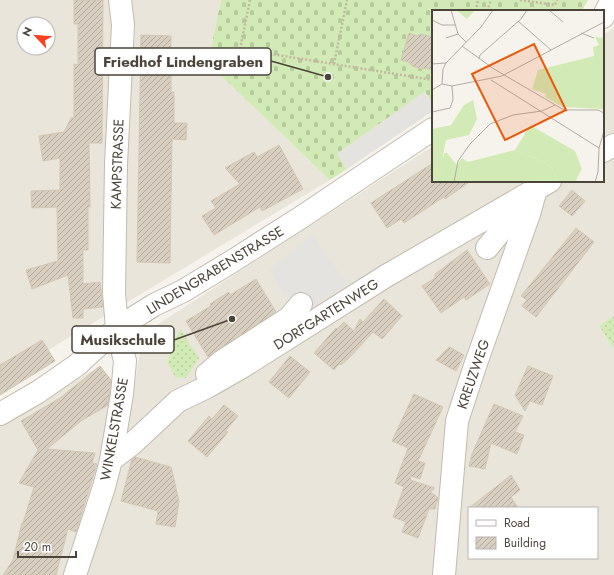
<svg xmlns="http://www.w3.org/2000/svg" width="614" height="575" viewBox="0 0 614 575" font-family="Jost,sans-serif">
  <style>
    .residential { fill: #eae5da; fill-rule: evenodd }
    .grass { fill: url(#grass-dots) }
    .cemetery { fill: url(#cemetery-stones) }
    .parking { fill: #e5e3e0 }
    .building { fill: url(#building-hatch); stroke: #d3c7b4 }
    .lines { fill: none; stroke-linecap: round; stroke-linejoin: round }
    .minor-casing { stroke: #c2bbae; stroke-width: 24 }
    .path { stroke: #c4b79f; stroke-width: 2.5; stroke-dasharray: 2 2; stroke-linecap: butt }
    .minor { stroke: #fff; stroke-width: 22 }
    .labels { text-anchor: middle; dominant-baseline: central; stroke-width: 3; stroke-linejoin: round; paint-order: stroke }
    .street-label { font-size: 14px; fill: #4b4439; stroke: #fff }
    .inset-road { fill: none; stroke: #b2ada4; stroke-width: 1 }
    .view { fill: #e8590c; fill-opacity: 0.15; stroke: #e8590c; stroke-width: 2 }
    .inset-edge { fill: none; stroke: #4b4439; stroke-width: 2 }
    .leader { fill: none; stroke: #4b4439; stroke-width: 1.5 }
    .callout-dot { fill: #4b4439; stroke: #fff; stroke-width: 1.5 }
    .callout { fill: #fff; stroke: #4b4439; stroke-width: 1.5 }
    .callout-label { font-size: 15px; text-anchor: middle; font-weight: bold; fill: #4b4439 }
  </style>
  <defs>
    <pattern id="grass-dots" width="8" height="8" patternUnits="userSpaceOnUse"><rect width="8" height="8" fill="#d2eab5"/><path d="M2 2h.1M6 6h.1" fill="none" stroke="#b6ca9c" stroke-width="1.8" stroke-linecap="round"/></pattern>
    <pattern id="cemetery-stones" width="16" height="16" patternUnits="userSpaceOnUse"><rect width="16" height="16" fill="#d2eab5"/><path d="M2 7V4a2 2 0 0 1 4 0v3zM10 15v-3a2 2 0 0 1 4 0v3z" fill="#b6ca9c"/></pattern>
    <pattern id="building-hatch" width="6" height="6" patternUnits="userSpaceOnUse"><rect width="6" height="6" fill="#d8cfc1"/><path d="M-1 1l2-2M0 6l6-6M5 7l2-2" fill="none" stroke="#b1aa9e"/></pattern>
  </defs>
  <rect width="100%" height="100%" fill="#f6f3ec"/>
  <!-- residential -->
  <g class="residential">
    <path d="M 0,0 L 221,0 L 208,63 L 330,180 L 0,379 ZM 24,24 L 48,24 L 48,48 L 24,48 Z"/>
    <path d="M 614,28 L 614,316 L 599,327 L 614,349 L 614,575 L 87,575 L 122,463 L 143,334 L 433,146 L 433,181 L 603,181 L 603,35 ZM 469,508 L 597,508 L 597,558 L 469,558 Z"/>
    <path d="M 100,366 L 112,381 L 110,416 L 89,505 L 67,575 L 0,575 L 0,426 Z"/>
  </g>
  <!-- grass -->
  <g class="grass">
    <path d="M 614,316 L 614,349 L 599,326 Z"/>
    <path d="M 180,329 L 199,358 L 186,378 L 175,377 L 168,363 L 172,346 Z"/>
  </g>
  <!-- cemetery -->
  <path class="cemetery" d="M 221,0 L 588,0 L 583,9 L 580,11 L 433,11 L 433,105 L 425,92 L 337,154 L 347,169 L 330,180 L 208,63 Z"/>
  <!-- parking -->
  <g class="parking">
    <path d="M 424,92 L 433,105 L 433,111 L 347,169 L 337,154 Z"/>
    <path d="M 312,235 L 348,285 L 297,316 L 270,270 Z"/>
  </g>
  <!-- building -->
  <g class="building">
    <path d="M 74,0 L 103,0 L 102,143 L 89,143 L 90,207 L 88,207 L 88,250 L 83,250 L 83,284 L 100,282 L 103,307 L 83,309 L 83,318 L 73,318 L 68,275 L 32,289 L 26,270 L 58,261 L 57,207 L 32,208 L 31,191 L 60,190 L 60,158 L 43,161 L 39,136 L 64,132 L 71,118 L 74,118 L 74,64 L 78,65 L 78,24 L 74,24 Z"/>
    <path d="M 409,33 L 417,36 L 421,34 L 433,37 L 433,70 L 426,68 L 422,69 L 412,66 L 409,62 L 401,60 Z"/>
    <path d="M 141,35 L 171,36 L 171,92 L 174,92 L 174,123 L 187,123 L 186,140 L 172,139 L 170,263 L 137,262 Z"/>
    <path d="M 279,145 L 303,189 L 262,211 L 260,207 L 214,235 L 202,216 L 216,208 L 211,201 L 240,184 L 225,168 L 254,152 L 257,157 Z"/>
    <path d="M 433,163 L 433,181 L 471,181 L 445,199 L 444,197 L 404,223 L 401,219 L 387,228 L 371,203 Z"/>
    <path d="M 572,190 L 585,201 L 572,216 L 559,206 Z"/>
    <path d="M 576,228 L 594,242 L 536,317 L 522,306 L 527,300 L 521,296 Z"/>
    <path d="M 467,250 L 490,284 L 466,300 L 464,297 L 441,313 L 422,286 L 435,278 L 435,274 Z"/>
    <path d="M 256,279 L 276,312 L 208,357 L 186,321 L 211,306 L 210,304 L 229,292 L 230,295 Z"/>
    <path d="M 384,299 L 402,316 L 382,339 L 373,332 L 349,358 L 341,365 L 339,364 L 334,370 L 314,353 L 336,328 L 337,329 L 344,322 L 354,331 L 360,319 L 363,322 Z"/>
    <path d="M 42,340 L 55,361 L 0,395 L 0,365 Z"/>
    <path d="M 449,347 L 464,355 L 456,371 L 436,360 Z"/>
    <path d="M 290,356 L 310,372 L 289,398 L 269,382 Z"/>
    <path d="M 100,366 L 111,380 L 108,405 L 81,421 L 47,449 L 95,453 L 92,463 L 97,464 L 76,532 L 68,529 L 56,575 L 3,575 L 13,560 L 22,523 L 23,523 L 34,487 L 19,483 L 38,450 L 21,421 L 60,398 Z"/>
    <path d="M 528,366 L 553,376 L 542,405 L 530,401 L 525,411 L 515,395 Z"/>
    <path d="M 414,394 L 443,407 L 418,461 L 425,463 L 420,479 L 411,476 L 410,480 L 435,488 L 431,492 L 438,498 L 435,509 L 429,509 L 418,538 L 402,532 L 406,522 L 393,517 L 404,487 L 395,483 L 408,448 L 392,441 Z"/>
    <path d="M 494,404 L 523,416 L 515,432 L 524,435 L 517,454 L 491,443 L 485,469 L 469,466 L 472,454 Z"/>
    <path d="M 224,405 L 238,416 L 226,430 L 228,432 L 207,457 L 188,441 L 209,416 L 212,419 Z"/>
    <path d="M 135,457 L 171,467 L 179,501 L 175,527 L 156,524 L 158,511 L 121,501 L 132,459 Z"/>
    <path d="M 511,475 L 520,490 L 511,497 L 518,508 L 469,508 Z"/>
  </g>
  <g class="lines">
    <defs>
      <g id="minor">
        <path d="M 603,17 L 612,0"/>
        <path d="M 603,151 L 614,145"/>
        <path d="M 487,248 L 515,214 L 530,206"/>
        <path d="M 207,374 L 221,362 L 289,318 L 301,304"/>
        <path d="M 0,414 L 38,392 L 77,365 L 117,328 L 154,305 L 183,291 L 231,262 L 300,218 L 433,129"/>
        <path d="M 111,460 L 132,444 L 178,401 L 207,387 L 242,367 L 386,276 L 550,181"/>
        <path d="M 75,575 L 104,487 L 111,460 L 122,394 L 125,361 L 117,328 L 114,293 L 116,164 L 123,25 L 120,0"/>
        <path d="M 444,575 L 457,421 L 475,366 L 529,214 L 536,189 L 536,182"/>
      </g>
    </defs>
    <!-- minor casing -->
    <use href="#minor" class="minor-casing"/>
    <!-- path -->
    <g class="path">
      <path d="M 250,0 L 240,49 L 433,80"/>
      <path d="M 520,0 L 555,5 L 557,0"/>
      <path d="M 476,11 L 478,0"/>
      <path d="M 487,11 L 491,0"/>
      <path d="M 334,64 L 347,0"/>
    </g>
    <!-- minor -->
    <use href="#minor" class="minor"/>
  </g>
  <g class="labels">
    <!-- street labels -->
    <g class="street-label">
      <text transform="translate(117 164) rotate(-88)">KAMPSTRASSE</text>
      <text transform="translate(215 270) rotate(-31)">LINDENGRABENSTRASSE</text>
      <text transform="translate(326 314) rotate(-32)">DORFGARTENWEG</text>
      <text transform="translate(473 374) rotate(-71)">KREUZWEG</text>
      <text transform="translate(114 429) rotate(-80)">WINKELSTRASSE</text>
    </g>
  </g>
  <!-- overview -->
  <g transform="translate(432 10)">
    <rect width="172" height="172" fill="#f6f3ec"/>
    <path d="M 41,90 L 45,109 L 37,125 L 14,130 L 11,145 L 13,157 L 11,162 L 5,164 L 3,150 L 0,149 L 0,119 L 19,115 L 32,95 ZM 98,115 L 143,141 L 150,159 L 143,172 L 126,172 L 121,160 L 114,153 L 83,140 Z" fill="#d2eab5"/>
    <path d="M 83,140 L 114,153 L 121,160 L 126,172 L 0,172 L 0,149 L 3,150 L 5,164 L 11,162 L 12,143 L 15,143 L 25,155 L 30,148 L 36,152 Z" fill="#d2eab5"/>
    <path d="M 24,0 L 43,0 L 35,9 ZM 163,27 L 172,28 L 172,99 L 131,97 L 113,87 L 114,84 L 100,79 L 106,60 L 162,46 L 161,37 L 167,35 Z" fill="#d2eab5"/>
    <path class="inset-road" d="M 19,0 L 26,24 L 34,32M 117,0 L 131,12M 0,10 L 10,15 L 24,15M 86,11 L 119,40M 149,23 L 162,28M 14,28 L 26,24M 30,36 L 62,59 L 132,100 L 166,100 L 172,103M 47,49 L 48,45 L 89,9 L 95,0M 0,54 L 14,53M 59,70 L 167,138M 10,74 L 20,76 L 70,66 L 172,12M 0,80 L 10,74 L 11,59 L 14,53 L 49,17 L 61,0M 0,102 L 18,98 L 21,90 L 20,76M 22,172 L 26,151 L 38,134 L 58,114 L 81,105 L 110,101 L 123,95M 163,172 L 166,162 L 167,138 L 172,121"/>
    <path class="view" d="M 102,34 L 134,100 L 73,130 L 40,64 Z"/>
    <rect width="172" height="172" class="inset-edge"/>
  </g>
  <!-- callouts -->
  <path class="leader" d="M328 77L271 61M232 319L174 340"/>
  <g class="callout-dot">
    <circle cx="328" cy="77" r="4"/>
    <circle cx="232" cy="319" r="4"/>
  </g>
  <g class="callout">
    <rect x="95" y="48" width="176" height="27" rx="4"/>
    <rect x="72" y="326" width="102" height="27" rx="4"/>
  </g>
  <g class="callout-label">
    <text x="183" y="67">Friedhof Lindengraben</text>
    <text x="123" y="345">Musikschule</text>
  </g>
  <!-- legend -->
  <rect x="468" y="507" width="130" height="52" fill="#ffffff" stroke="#b7b4b0"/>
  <rect x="476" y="520" width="20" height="6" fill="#ffffff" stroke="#b7b4b0"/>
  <text x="504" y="527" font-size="12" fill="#4b4439">Road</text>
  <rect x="476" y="537" width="20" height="12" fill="url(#building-hatch)" stroke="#b7b4b0"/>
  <text x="504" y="547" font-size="12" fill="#4b4439">Building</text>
  <!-- north arrow -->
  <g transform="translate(36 36) rotate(296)"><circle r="19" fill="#ffffff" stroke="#b7b4b0"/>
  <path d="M0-3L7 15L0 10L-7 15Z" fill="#fc3f1d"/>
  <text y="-6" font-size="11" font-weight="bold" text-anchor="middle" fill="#4b4439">N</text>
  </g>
  <!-- scale -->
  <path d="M18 551v6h58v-6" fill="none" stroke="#4b4439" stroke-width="2"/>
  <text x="24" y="551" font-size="12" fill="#4b4439" stroke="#ffffff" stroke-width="3" paint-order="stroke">20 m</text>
</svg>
